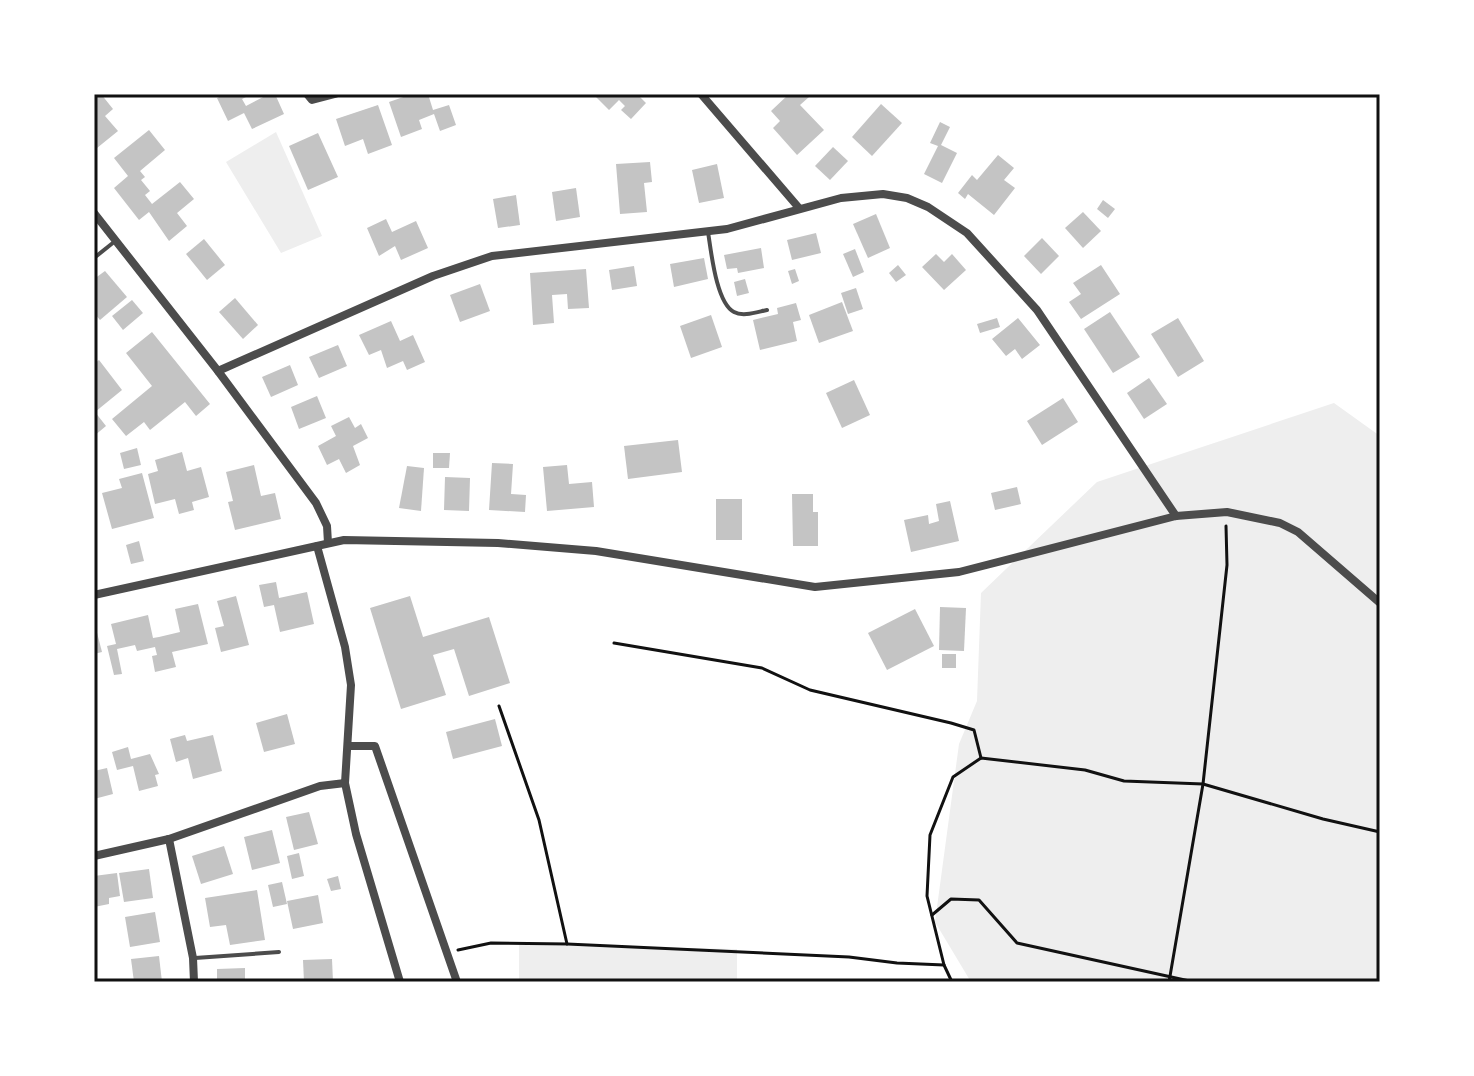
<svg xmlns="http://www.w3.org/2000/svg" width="1474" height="1076" viewBox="0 0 1474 1076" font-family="Commissioner,sans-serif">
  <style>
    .green { fill: #eee }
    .building { fill: #c4c4c4 }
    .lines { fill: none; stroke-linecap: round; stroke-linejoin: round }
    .path { stroke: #111; stroke-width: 3 }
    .service { stroke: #4c4c4c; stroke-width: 4 }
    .minor { stroke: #4c4c4c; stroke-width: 8 }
    .neatline { fill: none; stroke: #111; stroke-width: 3 }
  </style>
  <rect width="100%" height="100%" fill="#fff"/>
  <!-- green -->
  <g class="green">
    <path d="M 276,132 L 322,236 L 281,253 L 226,162 Z"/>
    <path d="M 1334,403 L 1380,436 L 1380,982 L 971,982 L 935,922 L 959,744 L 977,701 L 981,593 L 1097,482 Z"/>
    <path d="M 519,945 L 737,949 L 737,982 L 519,982 Z"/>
  </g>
  <!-- building -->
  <g class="building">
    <path d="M 98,94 L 101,94 L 113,109 L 105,116 L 118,131 L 97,148 L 94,144 L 94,97 Z"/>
    <path d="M 226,94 L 252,94 L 242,99 L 246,106 L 269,94 L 275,94 L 284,114 L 252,129 L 244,113 L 228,121 L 217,98 Z"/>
    <path d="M 412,94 L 428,94 L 433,110 L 449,105 L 456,125 L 440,131 L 434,114 L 419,120 L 422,129 L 401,137 L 389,102 Z"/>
    <path d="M 593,94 L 637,94 L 646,103 L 631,119 L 621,110 L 625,106 L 619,100 L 609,110 Z"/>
    <path d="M 789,94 L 806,94 L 809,97 L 800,105 L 824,130 L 797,155 L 773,128 L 780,121 L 771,111 Z"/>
    <path d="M 881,104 L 902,123 L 872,156 L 852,137 Z"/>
    <path d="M 378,105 L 392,145 L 368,154 L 363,139 L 345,146 L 336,119 Z"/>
    <path d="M 940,122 L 950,127 L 941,145 L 957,153 L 942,183 L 924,174 L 938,146 L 930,143 Z"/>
    <path d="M 149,130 L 165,150 L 140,171 L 145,177 L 141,180 L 150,191 L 145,195 L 152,204 L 180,182 L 194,199 L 177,213 L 187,226 L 169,241 L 149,212 L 139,220 L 114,188 L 128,176 L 114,158 Z"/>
    <path d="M 318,133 L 338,177 L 308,190 L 289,146 Z"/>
    <path d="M 833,147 L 848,161 L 830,180 L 815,166 Z"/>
    <path d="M 998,155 L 1014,168 L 1004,180 L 1015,188 L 994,215 L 968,194 L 965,199 L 958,193 L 972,175 L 977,180 Z"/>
    <path d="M 650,162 L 652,182 L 644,183 L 647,212 L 620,214 L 616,164 Z"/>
    <path d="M 717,164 L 724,198 L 699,203 L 692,170 Z"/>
    <path d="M 576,188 L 580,217 L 556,221 L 552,192 Z"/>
    <path d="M 516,195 L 520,225 L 498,228 L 493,199 Z"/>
    <path d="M 1103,200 L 1115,209 L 1108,218 L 1097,209 Z"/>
    <path d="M 1083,212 L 1101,231 L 1083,248 L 1065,228 Z"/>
    <path d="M 876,214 L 890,248 L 868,258 L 853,224 Z"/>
    <path d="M 386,219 L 392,232 L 416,221 L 428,248 L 401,260 L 395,246 L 379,256 L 367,228 Z"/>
    <path d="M 816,233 L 821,253 L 792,260 L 787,240 Z"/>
    <path d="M 1042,238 L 1059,256 L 1041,274 L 1024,256 Z"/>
    <path d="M 204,239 L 225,265 L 207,280 L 186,254 Z"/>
    <path d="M 761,248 L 764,268 L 738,273 L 737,268 L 727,269 L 724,255 Z"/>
    <path d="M 855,249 L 864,272 L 853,277 L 843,254 Z"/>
    <path d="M 936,254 L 944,262 L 952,254 L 966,270 L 944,290 L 922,267 Z"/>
    <path d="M 704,258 L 708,279 L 674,287 L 670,264 Z"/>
    <path d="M 898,265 L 906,275 L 896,282 L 889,273 Z"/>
    <path d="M 1101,265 L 1120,294 L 1081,319 L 1069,302 L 1081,294 L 1073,283 Z"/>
    <path d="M 634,266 L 637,286 L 612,290 L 609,270 Z"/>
    <path d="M 586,269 L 589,308 L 568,309 L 567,294 L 552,295 L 554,323 L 533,325 L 530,273 Z"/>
    <path d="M 795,269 L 799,281 L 792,284 L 788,271 Z"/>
    <path d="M 105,271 L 127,297 L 100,320 L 94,313 L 94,279 Z"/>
    <path d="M 745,279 L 749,293 L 737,296 L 734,282 Z"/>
    <path d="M 480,284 L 490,311 L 460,322 L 450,295 Z"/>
    <path d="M 856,288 L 863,309 L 848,314 L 841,293 Z"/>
    <path d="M 235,298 L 258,325 L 243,339 L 219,312 Z"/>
    <path d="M 132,300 L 143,313 L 123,330 L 112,316 Z"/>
    <path d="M 842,302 L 853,331 L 819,343 L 809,315 Z"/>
    <path d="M 796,303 L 801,320 L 793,322 L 797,341 L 760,350 L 753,320 L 778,314 L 777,308 Z"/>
    <path d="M 1110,312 L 1140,357 L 1113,373 L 1084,329 Z"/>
    <path d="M 711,315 L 722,347 L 691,358 L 680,326 Z"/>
    <path d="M 997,318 L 1000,327 L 980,333 L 977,324 Z"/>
    <path d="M 1018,318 L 1040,345 L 1022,359 L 1015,349 L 1006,356 L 992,339 Z"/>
    <path d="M 1178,318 L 1204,361 L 1178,377 L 1151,334 Z"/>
    <path d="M 391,321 L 400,341 L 413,335 L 425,362 L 407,370 L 403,361 L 387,368 L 381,350 L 369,355 L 359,335 Z"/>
    <path d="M 152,332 L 210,404 L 196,416 L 185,402 L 150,430 L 144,422 L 126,436 L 112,419 L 152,386 L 126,353 Z"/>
    <path d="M 338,345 L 347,366 L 319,378 L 309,357 Z"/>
    <path d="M 99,360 L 122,390 L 95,412 L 106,426 L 94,436 L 94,364 Z"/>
    <path d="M 290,365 L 298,385 L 271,397 L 262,377 Z"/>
    <path d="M 1149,378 L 1167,404 L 1144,419 L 1127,393 Z"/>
    <path d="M 854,380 L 870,415 L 842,428 L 826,393 Z"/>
    <path d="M 317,396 L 326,418 L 299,429 L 291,407 Z"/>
    <path d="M 1063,398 L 1078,422 L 1042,445 L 1027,421 Z"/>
    <path d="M 349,417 L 355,428 L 361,424 L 368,438 L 353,446 L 360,465 L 346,473 L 339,459 L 327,465 L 318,446 L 336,436 L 331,426 Z"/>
    <path d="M 678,440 L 682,472 L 628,479 L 624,446 Z"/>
    <path d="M 137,448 L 141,465 L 124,469 L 120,453 Z"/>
    <path d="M 182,452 L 187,471 L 201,467 L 209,497 L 192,502 L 194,510 L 179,514 L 175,499 L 155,504 L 148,474 L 158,471 L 155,460 Z"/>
    <path d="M 433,453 L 450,453 L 449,468 L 433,468 Z"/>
    <path d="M 492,463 L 513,464 L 511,494 L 526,495 L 525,512 L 489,510 Z"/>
    <path d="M 254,465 L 261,496 L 275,493 L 281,519 L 235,530 L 228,502 L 233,501 L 226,472 Z"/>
    <path d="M 567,465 L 569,484 L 592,482 L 594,507 L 547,511 L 543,467 Z"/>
    <path d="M 407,466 L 424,468 L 421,511 L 399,508 Z"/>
    <path d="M 142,473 L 154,518 L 112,529 L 102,493 L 122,488 L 119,479 Z"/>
    <path d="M 445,477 L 470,478 L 469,511 L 444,510 Z"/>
    <path d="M 1017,487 L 1021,504 L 995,510 L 991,493 Z"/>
    <path d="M 792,494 L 813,494 L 813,512 L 818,512 L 818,546 L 793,546 Z"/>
    <rect x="716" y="499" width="26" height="41"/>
    <path d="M 950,501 L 959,541 L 911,552 L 904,520 L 928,515 L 929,524 L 939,521 L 936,504 Z"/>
    <path d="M 139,541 L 144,561 L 131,564 L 126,545 Z"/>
    <path d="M 276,582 L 279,598 L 307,592 L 314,624 L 280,632 L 274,605 L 264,607 L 259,585 Z"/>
    <path d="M 236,596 L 249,645 L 221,652 L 215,628 L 224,626 L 217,601 Z"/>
    <path d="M 410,596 L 423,637 L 489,617 L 510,683 L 469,696 L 454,649 L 433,655 L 446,695 L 401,709 L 370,608 Z"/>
    <path d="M 198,604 L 208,644 L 172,652 L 176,667 L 155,672 L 152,656 L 157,655 L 155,647 L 137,651 L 135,645 L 117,649 L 122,674 L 114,675 L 107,646 L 116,644 L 111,624 L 148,615 L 153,638 L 159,637 L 180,632 L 175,609 Z"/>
    <path d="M 940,607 L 966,608 L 964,651 L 939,650 Z"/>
    <path d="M 915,609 L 934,646 L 887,670 L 868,633 Z"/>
    <path d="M 94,621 L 102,652 L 94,654 Z"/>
    <rect x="942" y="654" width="14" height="14"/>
    <path d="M 287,714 L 295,744 L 264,752 L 256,723 Z"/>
    <path d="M 495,719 L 502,746 L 453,759 L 446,732 Z"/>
    <path d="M 185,735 L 187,741 L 213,735 L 222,771 L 193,779 L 188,758 L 176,762 L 170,739 Z"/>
    <path d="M 128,747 L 131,759 L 150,754 L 159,774 L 155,775 L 158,786 L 139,791 L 133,766 L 117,770 L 112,752 Z"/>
    <path d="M 107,768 L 113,794 L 94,799 L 94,771 Z"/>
    <path d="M 309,812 L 318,844 L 294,850 L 286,817 Z"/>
    <path d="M 272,830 L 280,863 L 252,870 L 244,837 Z"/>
    <path d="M 224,846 L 233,874 L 201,884 L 192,856 Z"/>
    <path d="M 299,853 L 304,876 L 292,879 L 287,856 Z"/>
    <path d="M 149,869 L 153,898 L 124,902 L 119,873 Z"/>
    <path d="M 117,873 L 120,896 L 109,898 L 109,904 L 94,907 L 94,876 Z"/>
    <path d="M 338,876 L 341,889 L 331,891 L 327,879 Z"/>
    <path d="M 282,882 L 287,904 L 273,907 L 268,885 Z"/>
    <path d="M 257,890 L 265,940 L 230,945 L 226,925 L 210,927 L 205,898 Z"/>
    <path d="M 318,895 L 323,923 L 293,929 L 287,901 Z"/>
    <path d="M 155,912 L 160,942 L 130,947 L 125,917 Z"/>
    <path d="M 159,956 L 162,982 L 134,982 L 131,959 Z"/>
    <path d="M 332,959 L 333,982 L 304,982 L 303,960 Z"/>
    <path d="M 245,968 L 245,982 L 217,982 L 217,969 Z"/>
  </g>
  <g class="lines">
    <!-- path -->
    <g class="path">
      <path d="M 614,643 L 762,668 L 810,690 L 951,723 L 974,730 L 981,758"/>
      <path d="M 499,706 L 539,820 L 567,944"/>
      <path d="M 932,915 L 951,899 L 979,900 L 1017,943 L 1194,982"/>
      <path d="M 458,950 L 491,943 L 567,944 L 849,957 L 897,963 L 944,965"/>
      <path d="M 952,982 L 944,965 L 927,896 L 930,835 L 953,777 L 981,758 L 1085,770 L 1124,781 L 1203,784 L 1323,819 L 1380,832"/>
      <path d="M 1169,982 L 1203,784 L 1227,565 L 1226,526"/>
    </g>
    <!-- service -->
    <g class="service">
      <path d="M 708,232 C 711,250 716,303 734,312 C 743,317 757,312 767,310"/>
      <path d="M 94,258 L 114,242"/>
      <path d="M 195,958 L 279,952"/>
    </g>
    <!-- minor -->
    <g class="minor">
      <path d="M 307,94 L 312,100 L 335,94"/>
      <path d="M 701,94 L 799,208"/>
      <path d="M 94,213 L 218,371 L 316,503 L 327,526 L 328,543"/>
      <path d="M 218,371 L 433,276 L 492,256 L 727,229 L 841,198 L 883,194 L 907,198 L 928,207 L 967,233 L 1037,310 L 1176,516"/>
      <path d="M 317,546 L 345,647 L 351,685 L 345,783 L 356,834 L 400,982"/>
      <path d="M 94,595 L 344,540 L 498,543 L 596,551 L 815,587 L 959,572 L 1176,516 L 1227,512 L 1280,523 L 1298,532 L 1380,603"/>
      <path d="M 348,746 L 375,746 L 457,982"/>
      <path d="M 169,839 L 193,958 L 194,982"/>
      <path d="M 94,856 L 169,839 L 320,786 L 345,783"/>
    </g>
  </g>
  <!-- border -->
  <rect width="1474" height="1076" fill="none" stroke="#ffffff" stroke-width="192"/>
  <rect x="96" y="96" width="1282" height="884" class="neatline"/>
</svg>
